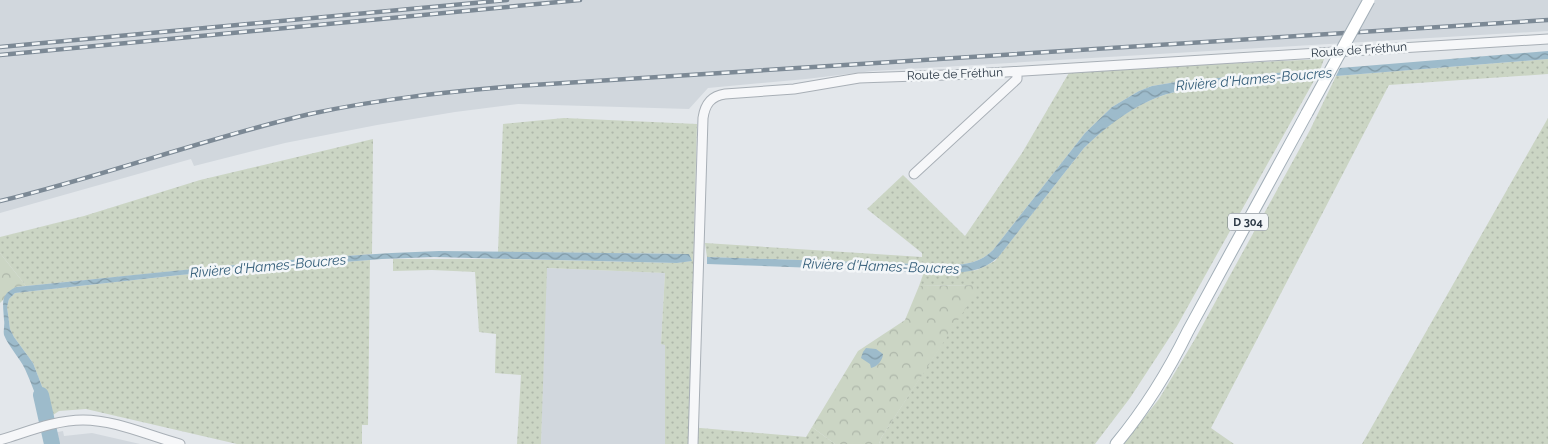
<svg xmlns="http://www.w3.org/2000/svg" width="1548" height="444" viewBox="0 0 1548 444" font-family="Raleway,sans-serif">
  <style>
    .built { fill: #d1d7dd }
    .grass { fill: url(#grass-dots) }
    .forest { fill: url(#forest-crowns) }
    .water { fill: url(#water-waves) }
    .lines { fill: none; stroke-linecap: round; stroke-linejoin: round }
    .river { stroke: #9dbbcb; stroke-width: 16 }
    .minor-casing { stroke: #a8afb6; stroke-width: 11 }
    .major-casing { stroke: #a2aeb7; stroke-width: 13 }
    .minor { stroke: #f6f7f9; stroke-width: 9 }
    .major { stroke: #fff; stroke-width: 11 }
    .rail-casing { stroke: #7c8995; stroke-width: 4.5 }
    .rail { stroke: #f3f6f8; stroke-width: 2.5; stroke-dasharray: 8; stroke-linecap: butt }
    .major-bridge-casing { stroke: #a2aeb7; stroke-width: 13; stroke-linecap: butt }
    .major-bridge { stroke: #fff; stroke-width: 11 }
    .labels { text-anchor: middle; dominant-baseline: central; stroke-width: 5; stroke-linejoin: round; paint-order: stroke }
    .shield { fill: #f3f6f8; stroke: #66707a; stroke-width: 1 }
    .shield-label { font-size: 11px; font-weight: bold; fill: #2a3744 }
    .street-label { font-size: 12px; fill: #2a3744; stroke: #f3f6f8 }
    .water-label { font-size: 14px; font-style: italic; fill: #335d79; stroke: #f3f6f8 }
  </style>
  <defs>
    <pattern id="grass-dots" width="8" height="8" patternUnits="userSpaceOnUse" patternTransform="scale(1.25)"><rect width="8" height="8" fill="#cbd5c4"/><path d="M2 2h.1M6 6h.1" fill="none" stroke="#aeb7aa" stroke-width="1.8" stroke-linecap="round"/></pattern>
    <pattern id="forest-crowns" width="20" height="18" patternUnits="userSpaceOnUse" patternTransform="scale(1.25)"><rect width="20" height="18" fill="#cbd5c4"/><path d="M2 6a3 3 0 1 1 6 0M12 15a3 3 0 1 1 6 0" fill="none" stroke="#aeb7aa"/></pattern>
    <pattern id="water-waves" width="16" height="10" patternUnits="userSpaceOnUse" patternTransform="scale(1.25)"><rect width="16" height="10" fill="#9dbbcb"/><path d="M0 5q4-4 8 0t8 0" fill="none" stroke="#8099a6"/></pattern>
  </defs>
  <rect width="100%" height="100%" fill="#e3e7eb"/>
  <path class="built" d="M0 0H1548V31L873 71 806 79 708 88 689 109 518 104 455 112 377 125 285 143 194 166 191 159 0 213Z
    M546 268 665 273 661 344H665V444H541Z
    M63 431 64 436 92 433 140 444H54L53 433Z"/>
  <path class="grass" d="M1324 59 1320 70 1182 81 1152 86 1139 91 1112 107 1085 133 993 250C979 264 963 265 945 265L707 257 705 243 922 257V253L867 209 903 175 965 236 1022 153 1070 71Z
    M1548 59V74L1389 85 1211 428 1234 444H1123L1159 399 1195 339 1310 130 1336 76Z
    M1316 77 1177 326 1130 398 1095 444H879L881 438 976 291V285L919 286 924 272 970 271 977 270 995 261 1084 148C1108 124 1135 104 1167 94 1188 88 1211 87 1232 85 1260 82 1288 80 1316 77Z
    M1548 117V444H1362L1548 118Z
    M564 118 697 124 689 427 806 437 812 427 835 444H665V345L661 344 665 273 547 268 541 444H517L521 375 495 373 496 334 479 332 475 272 432 270 393 271V259H505L677 263 691 261 689 254 498 252 503 124Z
    M373 139 372 254 267 262 26 286 0 253V237L84 216 200 180Z
    M370 260 368 425H362V444H237L86 409 59 411 53 415 33 363 14 337 10 329 7 307 9 299 15 293 180 275Z"/>
  <path class="forest" d="M0 253 26 286 16 287 0 303Z
    M976 285 977 291 881 438 879 444H835L812 427 858 351 905 320 919 286Z"/>
  <path class="water" d="M1548 51V59L1336 76 1340 68Z
    M1324 69 1320 77C1292 79 1264 82 1236 85 1213 87 1189 88 1167 94 1135 104 1108 125 1084 148L1000 255C980 277 951 272 924 272L707 264V257L945 265C963 265 979 264 993 250L1085 133 1112 107 1139 91 1152 86 1182 81Z
    M439 251 689 254 692 261 677 263 434 257 382 259 180 275 15 293 9 299 7 307 10 329 14 337 33 363 53 415 44 416C37 400 32 384 25 369 19 357 9 347 4 335 3 330 5 325 4 320 3 301 0 295 16 287 157 273 298 256 439 251Z
    M866 348 876 349 883 354C883 360 877 367 871 368L870 364 861 358 863 352Z"/>
  <g class="lines">
    <path class="river" d="M41 395 52 444"/>
    <defs>
      <path id="minor" d="M914 174 1017 79V72
        M0 440C27 432 55 420 83 420 116 420 149 436 180 444
        M693 444 703 118C705 104 711 96 725 94L794 89 859 78 974 74 1548 39"/>
      <path id="major" d="M1116 444C1145 409 1168 372 1188 331L1307 113"/>
    </defs>
    <use href="#minor" class="minor-casing"/>
    <use href="#major" class="major-casing"/>
    <use href="#minor" class="minor"/>
    <use href="#major" class="major"/>
    <defs>
      <path id="rail" d="M0 47 507 0
        M0 55 580 0
        M0 201C104 176 206 138 310 114 379 99 447 92 517 86L1548 20"/>
    </defs>
    <use href="#rail" class="rail-casing"/>
    <use href="#rail" class="rail"/>
    <defs>
      <path id="major-bridge" d="M1307 113 1369 0"/>
    </defs>
    <use href="#major-bridge" class="major-bridge-casing"/>
    <use href="#major-bridge" class="major-bridge"/>
  </g>
  <g class="labels">
    <rect class="shield" x="1228" y="213.5" width="40" height="17" rx="4"/>
    <g class="shield-label">
      <text x="1248" y="222">D 304</text>
    </g>
    <g class="street-label">
      <text transform="translate(1359 50) rotate(-4)">Route de Fréthun</text>
      <text transform="translate(955 74) rotate(-2)">Route de Fréthun</text>
    </g>
    <g class="water-label">
      <text transform="translate(1254 79) rotate(-5)">Rivière d'Hames-Boucres</text>
      <text transform="translate(268 266) rotate(-5)">Rivière d'Hames-Boucres</text>
      <text transform="translate(881 266) rotate(2)">Rivière d'Hames-Boucres</text>
    </g>
  </g>
</svg>
